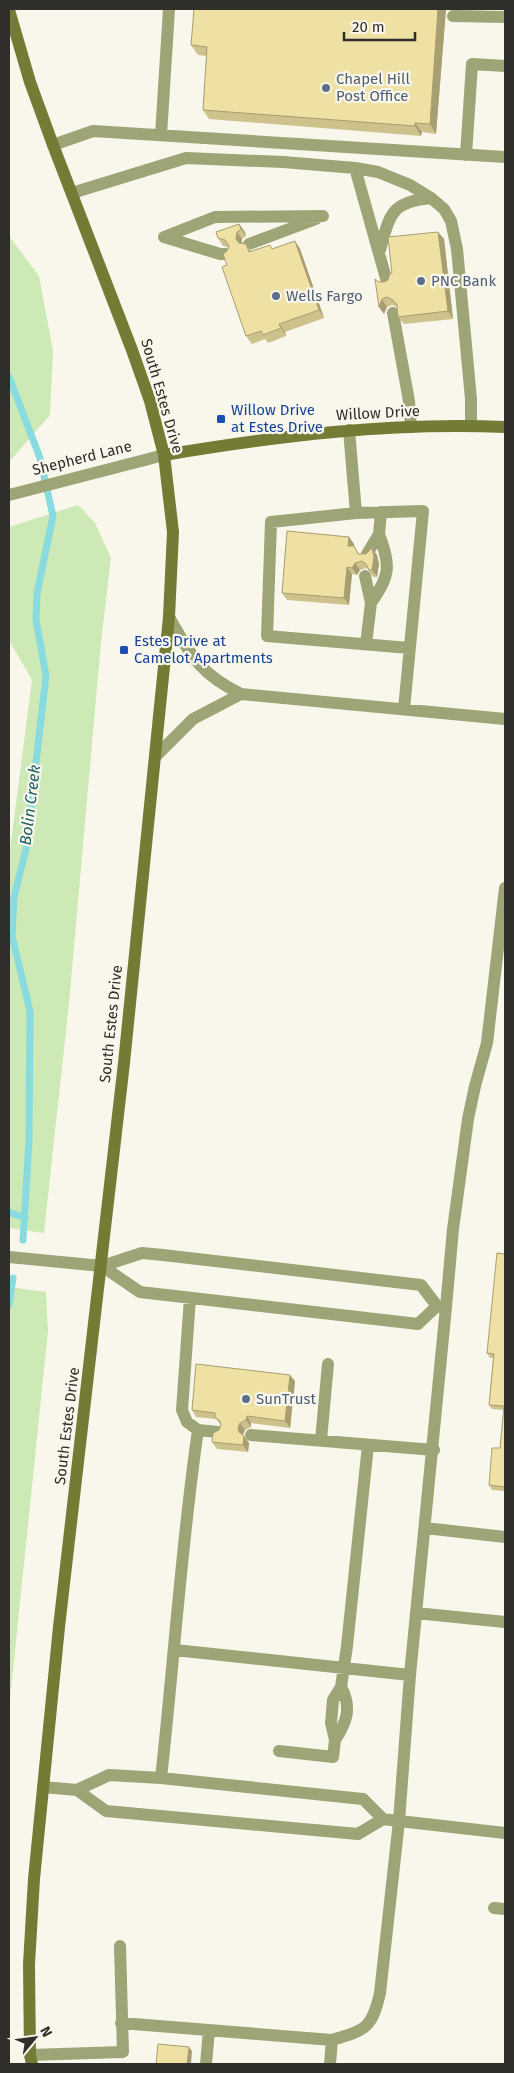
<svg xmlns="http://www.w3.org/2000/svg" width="514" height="2073" viewBox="0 0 514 2073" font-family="'Fira Sans',sans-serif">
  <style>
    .green { fill: #cde9b5 }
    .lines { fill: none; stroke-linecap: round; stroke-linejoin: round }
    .stream { stroke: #88dbdf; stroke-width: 7 }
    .lane { stroke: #9da476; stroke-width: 12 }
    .street { stroke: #9da476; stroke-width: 12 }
    .secondary { stroke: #737b34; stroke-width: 12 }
    .wall { fill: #cdc28c }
    .shaded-wall { fill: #a79e72 }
    .building { fill: #eee1a3; stroke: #a79e72 }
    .service-dot { fill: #5c6f8a; stroke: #f9f7ec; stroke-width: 2 }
    .transit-dot { fill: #1a4fb4; stroke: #f9f7ec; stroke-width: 2 }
    .labels { text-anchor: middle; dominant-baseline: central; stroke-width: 4.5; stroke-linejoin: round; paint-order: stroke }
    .service-label { font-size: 15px; fill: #4e5e75; stroke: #f9f7ec; text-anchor: start }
    .street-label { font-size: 15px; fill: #2f2e2a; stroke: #f9f7ec }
    .transit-label { font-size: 15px; fill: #164399; stroke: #f9f7ec; text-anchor: start }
    .water-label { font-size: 16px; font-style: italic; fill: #1b6064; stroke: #f9f7ec }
  </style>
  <rect width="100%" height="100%" fill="#f9f7ec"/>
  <path class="green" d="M9 236 39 276 53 351 50 415 9 462Z
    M78 505 95 523 111 558 101 642 69 1003 44 1233 9 1228V857L32 680 9 640V527Z
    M9 1287 46 1292 48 1331 9 1709Z"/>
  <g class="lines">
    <path class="stream" d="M9 377 40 458 53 516 37 593 36 619 46 676 26 849 14 897 12 936 30 1011 29 1140 23 1240
      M9 1212 25 1218
      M9 1305 13 1278"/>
    <path class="lane" d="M453 16 505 17
      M161 135 169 9
      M53 145 93 131 505 157
      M466 155 472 64 505 66
      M355 168 387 282
      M72 193 186 158 283 162 355 168 378 172 410 185 431 198 444 209 451 221 457 249 471 399V426
      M164 237 215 217 323 216
      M164 237 220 254H226
      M249 244 316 219
      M380 250C390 215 390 202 431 198
      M393 313 409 401 411 427
      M349 430 356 513
      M367 554 379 534 381 512
      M365 576 371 603 366 644
      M371 603C390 575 391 567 379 534
      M169 617C192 657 199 673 241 694L505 719
      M404 709 423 511 356 513 271 522 267 636 409 648
      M155 757 193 719 241 694
      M9 1257 102 1266 142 1253 163 1255 421 1285 437 1306
      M102 1266 140 1292 418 1324 437 1306 446 1307 453 1229 468 1119 475 1086 487 1043 505 888
      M446 1307 410 1675 399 1821 505 1833
      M198 1430 218 1432
      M251 1435 434 1450
      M321 1440 328 1364
      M425 1528 505 1537
      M416 1613 505 1622
      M175 1650 410 1675
      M335 1740C347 1722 352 1707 341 1687
      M279 1751 333 1757 335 1740 331 1723 333 1700 341 1687 347 1646 368 1445
      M161 1778C174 1662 181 1546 198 1430L187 1422 182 1410 190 1298
      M43 1787 77 1790 106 1811 358 1834 383 1819
      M77 1790 109 1775 161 1778 363 1799 383 1819 399 1821 380 1993C372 2028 366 2030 332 2040L121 2023
      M494 1908 505 1909
      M30 2055 123 2052 120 1946
      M206 2064 209 2030
      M330 2064 332 2040"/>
    <path class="street" d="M9 495 164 455"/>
    <path class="secondary" d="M9 10 30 82 53 145 132 350 150 401 164 455 173 532 169 617 124 1063 59 1627 34 1879 29 1964 30 2055 32 2064
      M164 455C277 436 390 422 505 427"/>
  </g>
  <path class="wall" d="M446 9 436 134 422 132 421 136 209 119 203 110 207 56 198 55 191 45Z
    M239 224 245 232 246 236 242 239V243L246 244 251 251 273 249 295 241 300 249 324 318 285 332 286 336 268 343 265 339 252 344 246 336 227 265V251L228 247 223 246 218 238Z
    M438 232 444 239 453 319 404 324 398 317 397 307 392 305 387 307 384 314 379 307V282H384L388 280 392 273Z
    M349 537 354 544V546L359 554 377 555 379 564 377 577H373L367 568 360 570 357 575 352 574 349 605 287 600 282 593Z
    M505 1254V1491L492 1490 489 1485 500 1448 504 1410 492 1409 489 1405 493 1358H490L487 1353Z
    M295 1381 290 1428 251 1423V1427L245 1430 243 1434 249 1443 248 1452 217 1449 212 1442 219 1430 221 1425 216 1419 196 1417 192 1410Z"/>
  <path class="shaded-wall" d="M438 9H446L436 134 430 124Z
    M415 123 422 132 421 136 415 126Z
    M239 224 245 232 246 236 241 229Z
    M237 232 242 239 241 246 236 239Z
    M438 232 444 239 453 319 448 311Z
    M295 241 300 249 324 318 319 310Z
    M382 299 387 307 384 314 379 307Z
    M279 324 285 332 286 336 281 328Z
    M349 537 354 544 353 553 348 546Z
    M372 548 377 555 379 564 377 577 372 570Z
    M355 563 360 570 357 575 352 568Z
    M347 567 352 574 349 605 344 598Z
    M290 1375 295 1381 290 1428 285 1421Z
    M247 1416 251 1423V1427L246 1420Z
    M240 1423 245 1430 243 1434 244 1439 239 1432 238 1427Z
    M244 1436 249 1443 248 1452 243 1445Z
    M189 2047 192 2051 191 2064H187Z"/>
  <path class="building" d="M194 9H438L430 124 415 123V126L203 110 207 47 191 45Z
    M239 224 241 229 237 232 236 239 239 243 246 244 249 252 270 245 272 249 295 241 319 310 279 324 281 328 263 335 261 331 246 336 222 267 227 265 223 254 227 251 229 246 225 240 218 238 216 232Z
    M438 232 448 311 398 317 397 305 393 300 387 297 382 299 379 307 375 279 379 282H384L388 280 390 273H392L388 237Z
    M287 531 349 537 348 546H354L358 554H366L372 548 374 557 372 570H369L366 564 362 561 355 563 352 568 347 567 344 598 282 593Z
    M497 1253 505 1254V1487L489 1485 492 1448H500L504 1406 489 1405 494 1354 487 1353Z
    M196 1364 290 1375 285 1421 247 1416 246 1420 240 1423 238 1427 239 1432 244 1436 243 1445 212 1442 213 1433 219 1430 221 1425 220 1421 215 1417V1413L192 1410Z
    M158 2044 189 2047 187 2064H156Z"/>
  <g class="service-dot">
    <circle cx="326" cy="88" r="5"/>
    <circle cx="421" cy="281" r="5"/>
    <circle cx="276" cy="296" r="5"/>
    <circle cx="246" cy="1399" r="5"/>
  </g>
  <g class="transit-dot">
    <rect x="216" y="414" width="10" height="10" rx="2.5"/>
    <rect x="119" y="645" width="10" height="10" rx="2.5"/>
  </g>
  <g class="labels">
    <g class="service-label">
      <text x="336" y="79">Chapel Hill<tspan x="336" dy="17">Post Office</tspan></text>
      <text x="431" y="281">PNC Bank</text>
      <text x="286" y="296">Wells Fargo</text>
      <text x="256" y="1399">SunTrust</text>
    </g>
    <g class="street-label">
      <text transform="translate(162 396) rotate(74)">South Estes Drive</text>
      <text transform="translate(378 413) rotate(-3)">Willow Drive</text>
      <text transform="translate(82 458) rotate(-14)">Shepherd Lane</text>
      <text transform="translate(111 1024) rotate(-84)">South Estes Drive</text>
      <text transform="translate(67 1426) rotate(-83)">South Estes Drive</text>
    </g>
    <g class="transit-label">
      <text x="231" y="410">Willow Drive<tspan x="231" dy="17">at Estes Drive</tspan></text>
      <text x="134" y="641">Estes Drive at<tspan x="134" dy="17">Camelot Apartments</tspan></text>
    </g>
    <g class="water-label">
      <text transform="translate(30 805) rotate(-83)">Bolin Creek</text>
    </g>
  </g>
  <rect width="514" height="2073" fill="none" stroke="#2f2e2a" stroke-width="20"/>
  <g transform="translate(35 2038) rotate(61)" stroke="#f9f7ec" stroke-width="4" paint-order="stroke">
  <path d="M0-4L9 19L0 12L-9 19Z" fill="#2f2e2a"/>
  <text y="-8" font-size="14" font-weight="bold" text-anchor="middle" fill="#2f2e2a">N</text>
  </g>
  <path d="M344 32v8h71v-8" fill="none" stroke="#2f2e2a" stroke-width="2.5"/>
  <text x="352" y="32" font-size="15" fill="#2f2e2a" stroke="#f9f7ec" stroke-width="4" paint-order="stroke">20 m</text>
</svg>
